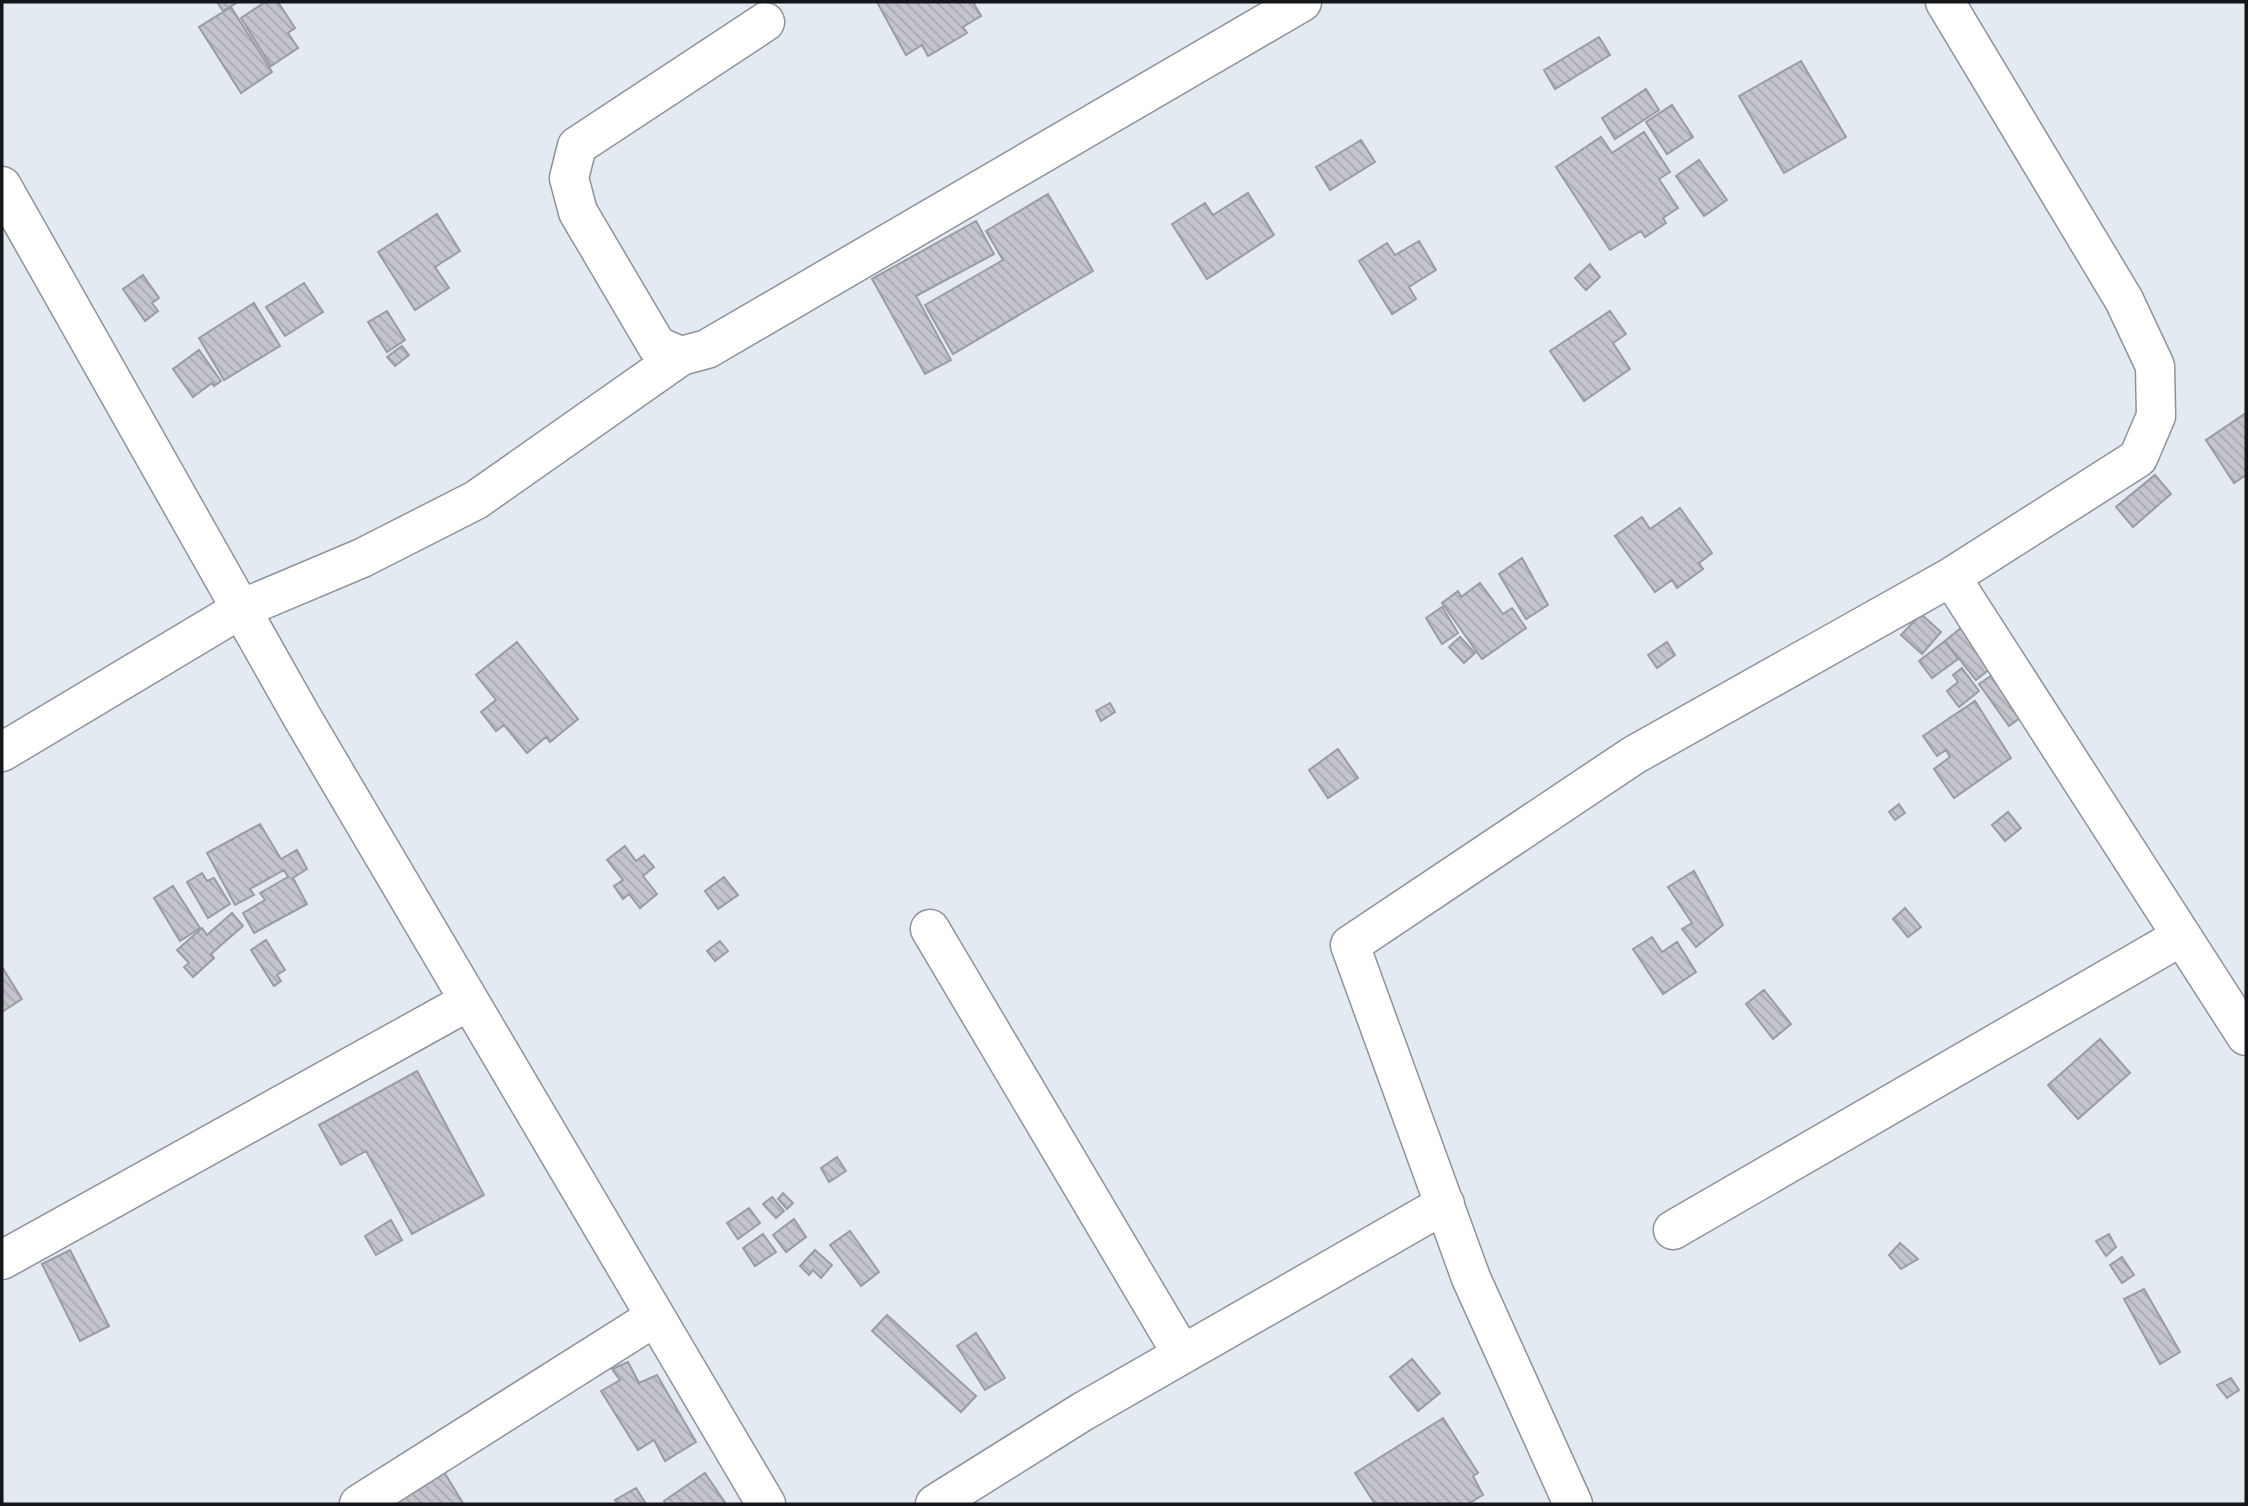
<svg xmlns="http://www.w3.org/2000/svg" width="2248" height="1506" viewBox="0 0 2248 1506" font-family="'PT Sans',sans-serif">
  <style>
    .building { fill: url(#building-back-hatch); stroke: #9b9ba4; stroke-width: 2 }
    .lines { fill: none; stroke-linecap: round; stroke-linejoin: round }
    .minor-casing { stroke: #8e939a; stroke-width: 41 }
    .minor { stroke: #fff; stroke-width: 38 }
  </style>
  <defs>
    <pattern id="building-back-hatch" width="6" height="6" patternUnits="userSpaceOnUse" patternTransform="scale(1.75)"><rect width="6" height="6" fill="#c4c4cd"/><path d="M-1 5l2 2M0 0l6 6M5-1l2 2" fill="none" stroke="#a8a8af"/></pattern>
  </defs>
  <rect width="100%" height="100%" fill="#e4eaf2"/>
  <path class="building" d="M217 2H238L223 11Z
    M265 2H278L295 28 288 33 298 48 271 66 241 18Z
    M877 2H973L981 16 963 27 967 33 928 56 922 45 906 55Z
    M231 7 272 72 241 93 199 27Z
    M1599 37 1610 55 1555 89 1544 70Z
    M1801 61 1846 137 1784 173 1739 96Z
    M1646 89 1659 110 1615 139 1602 118Z
    M1672 105 1693 137 1667 154 1646 122Z
    M1644 132 1670 172 1659 179 1678 208 1663 218 1666 223 1645 237 1641 231 1610 250 1556 167 1601 137 1612 153Z
    M1361 140 1375 162 1330 190 1316 167Z
    M1699 160 1727 200 1704 216 1676 176Z
    M1248 193 1274 235 1207 279 1172 224 1205 203 1213 215Z
    M1048 194 1093 271 953 354 925 305 1003 260 986 231Z
    M437 214 460 251 435 267 449 288 415 310 378 252Z
    M976 221 994 254 916 296 951 360 925 374 872 279Z
    M1419 241 1436 270 1409 287 1416 299 1392 314 1359 261 1387 243 1395 255Z
    M1590 264 1600 277 1586 290 1575 278Z
    M143 275 159 298 152 303 158 311 145 321 123 289Z
    M304 283 323 312 285 336 266 307Z
    M254 303 280 346 224 380 199 338Z
    M387 311 405 340 387 352 368 322Z
    M1610 311 1626 334 1613 343 1630 369 1584 401 1550 351Z
    M402 346 409 355 395 366 387 357Z
    M199 350 221 381 214 386 212 383 193 397 173 369Z
    M2246 413V475L2234 483 2206 440Z
    M2155 475 2171 494 2133 527 2116 507Z
    M1680 508 1712 553 1699 563 1703 569 1677 588 1672 580 1655 592 1615 536 1642 517 1650 529Z
    M1522 558 1548 605 1526 619 1499 574Z
    M1480 583 1503 614 1512 608 1526 628 1482 659 1442 603 1458 591 1461 597Z
    M1442 607 1458 633 1442 644 1426 618Z
    M1921 614 1941 632 1922 654 1901 635Z
    M1961 628 1992 667 1976 680 1945 641Z
    M1460 637 1475 653 1464 663 1449 647Z
    M1945 641 1958 659 1932 678 1919 661Z
    M517 642 578 719 550 742 546 737 527 753 504 725 496 731 481 712 496 700 476 675Z
    M1667 642 1675 655 1657 668 1648 655Z
    M1962 668 1979 691 1959 707 1947 691 1958 682 1953 675Z
    M1998 671 2028 712 2009 726 1979 684Z
    M1975 701 2011 758 1954 798 1934 769 1950 757 1946 750 1937 756 1923 736Z
    M1110 703 1115 712 1101 721 1096 711Z
    M1338 749 1358 778 1328 798 1309 770Z
    M1899 804 1905 813 1895 820 1889 812Z
    M2008 812 2021 828 2005 841 1992 825Z
    M260 824 281 859 297 850 307 869 293 878 307 904 254 933 243 913 265 900 260 893 288 877 284 870 250 889 254 895 235 905 207 853Z
    M625 846 636 861 644 855 654 867 643 876 657 894 640 908 629 894 623 899 614 886 623 880 607 860Z
    M1694 871 1723 925 1696 947 1682 929 1692 923 1668 887Z
    M202 873 207 881 214 878 230 904 208 918 187 882Z
    M724 877 738 895 718 909 705 891Z
    M173 886 200 928 180 941 154 898Z
    M1905 908 1921 927 1908 937 1893 919Z
    M232 913 243 926 211 954 214 958 193 977 184 967 189 963 177 950 202 928 207 935Z
    M1652 937 1662 952 1677 942 1696 972 1663 994 1633 949Z
    M266 940 285 970 277 975 281 981 274 986 251 950Z
    M720 941 728 951 715 961 707 951Z
    M2 967 22 999 2 1012Z
    M1764 990 1791 1024 1773 1039 1746 1004Z
    M2100 1039 2130 1073 2078 1119 2048 1085Z
    M417 1071 484 1195 412 1234 366 1151 341 1165 319 1125Z
    M837 1157 846 1171 829 1182 821 1168Z
    M783 1193 793 1203 787 1209 778 1199Z
    M772 1197 784 1211 776 1218 763 1204Z
    M749 1208 760 1223 738 1239 727 1223Z
    M794 1219 806 1237 786 1252 773 1235Z
    M391 1220 402 1240 376 1255 365 1236Z
    M850 1231 879 1272 861 1286 830 1245Z
    M763 1234 776 1252 755 1266 743 1248Z
    M2109 1234 2116 1247 2106 1256 2096 1241Z
    M1900 1243 1918 1259 1901 1269 1889 1255Z
    M70 1250 109 1326 80 1341 42 1264Z
    M815 1250 832 1265 821 1278 813 1270 809 1275 800 1266Z
    M2122 1257 2134 1275 2122 1283 2110 1265Z
    M2144 1289 2180 1352 2160 1364 2124 1299Z
    M887 1315 976 1396 961 1412 872 1331Z
    M976 1333 1005 1378 985 1390 957 1346Z
    M1412 1359 1440 1393 1418 1411 1390 1377Z
    M628 1362 639 1383 657 1375 696 1442 665 1461 654 1440 638 1450 601 1391 620 1380 612 1369Z
    M2231 1378 2239 1390 2227 1398 2217 1385Z
    M1443 1418 1478 1473 1473 1476 1483 1495 1468 1504H1375L1355 1473Z
    M444 1472 463 1503 461 1504H384Z
    M705 1473 726 1504H666L664 1501Z
    M636 1488 646 1504H618L615 1500Z"/>
  <g class="lines">
    <defs>
      <path id="minor" d="M765 22 577 146 569 178 578 212 657 346 681 356 707 349 1302 2
        M2 186 302 717 766 1504
        M1951 577 2246 1036
        M2 752 241 609 362 558 476 500 681 356
        M930 929 1182 1354
        M1673 1230 2182 936
        M2 1260 469 1001
        M359 1504 655 1317
        M935 1504 1082 1412 1445 1204
        M1573 1504 1471 1278 1350 945 1634 755 1951 577 2138 458 2156 416 2155 366 2124 300 1945 2"/>
    </defs>
    <use href="#minor" class="minor-casing"/>
    <use href="#minor" class="minor"/>
  </g>
  <rect width="2248" height="1506" fill="none" stroke="#141619" stroke-width="7"/>
</svg>
